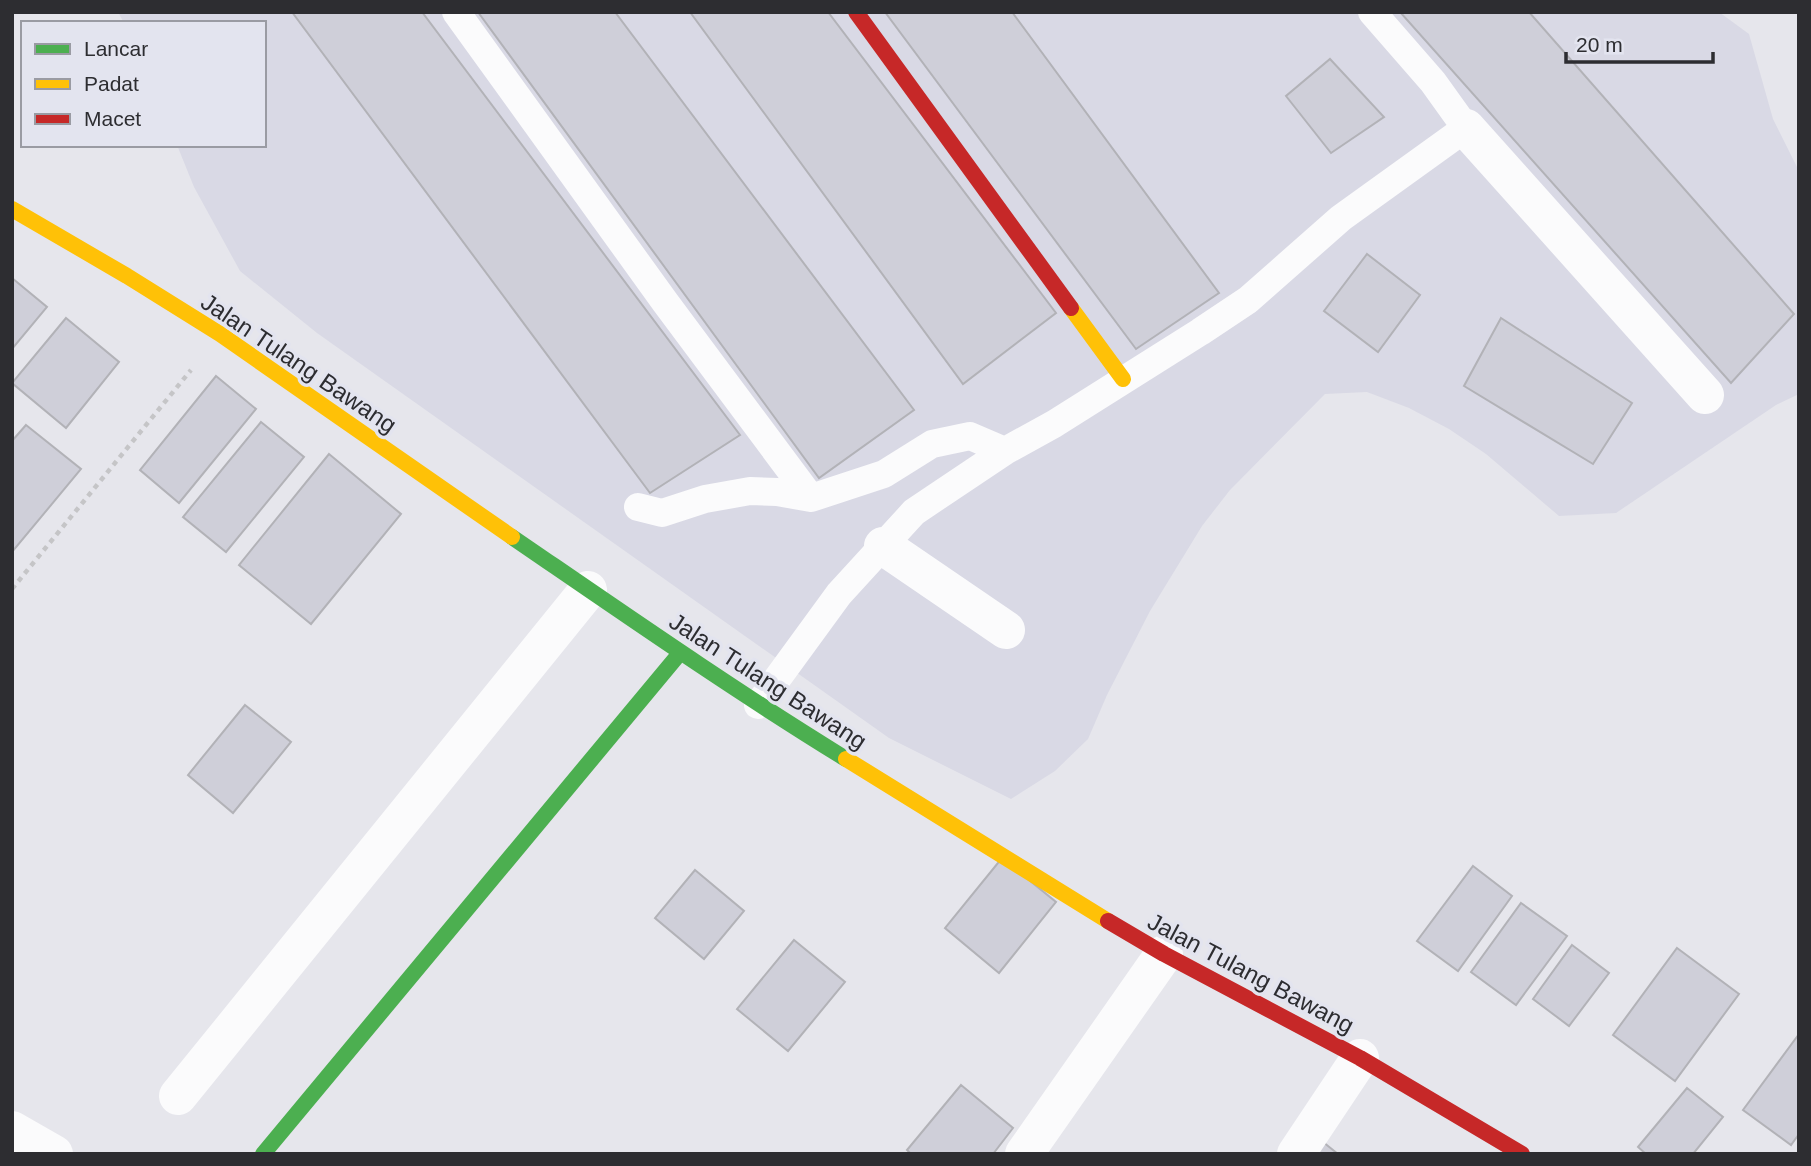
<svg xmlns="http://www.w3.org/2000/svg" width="1811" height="1166" viewBox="0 0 1811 1166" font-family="Helvetica,sans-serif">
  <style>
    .built { fill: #d9d9e5 }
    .building { fill: #cfcfd9; stroke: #b2b2b7; stroke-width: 2 }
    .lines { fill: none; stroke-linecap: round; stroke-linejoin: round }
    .path { stroke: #c5c5c7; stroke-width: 4.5; stroke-dasharray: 5 5; stroke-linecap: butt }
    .lane { stroke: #fbfbfc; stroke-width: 28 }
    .street { stroke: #fbfbfc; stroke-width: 38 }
    .fast { stroke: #4caf50; stroke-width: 16 }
    .slow { stroke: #ffc107; stroke-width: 16 }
    .jam { stroke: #c62828; stroke-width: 16 }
    .labels { text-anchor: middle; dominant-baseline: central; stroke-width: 7; stroke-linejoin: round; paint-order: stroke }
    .street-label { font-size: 24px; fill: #2d2d31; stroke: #e3e4ef }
  </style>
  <rect width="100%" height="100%" fill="#e6e6ec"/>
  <path class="built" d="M118 12H1719L1749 34 1773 119 1799 171V394L1776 405 1616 513 1559 516 1486 454 1449 429 1409 408 1367 392 1325 394 1230 490 1202 526 1150 611 1107 695 1088 739 1055 771 1011 799 889 738 317 333 240 271 194 187 177 145H264V23H124Z"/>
  <path class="building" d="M292 12H422L740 435 650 493Z
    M478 12H615L914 410 819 478Z
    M690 12H828L1056 313 963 384Z
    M885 12H1012L1219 293 1136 349Z
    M1400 12H1529L1794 314 1731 383Z
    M1330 59 1384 117 1331 153 1286 96Z
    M1367 254 1420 295 1378 352 1324 311Z
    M12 278 47 307 12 349Z
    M66 318 119 362 66 428 12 383Z
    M1501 318 1632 403 1593 464 1464 386Z
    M216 376 256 409 179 503 140 470Z
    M261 422 304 457 226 552 183 517Z
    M26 425 81 469 12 552V441Z
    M329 454 401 514 311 624 239 565Z
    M245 705 291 742 233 813 188 775Z
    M1002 858 1056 902 999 973 945 928Z
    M1473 866 1512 896 1458 971 1417 941Z
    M695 870 744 911 704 959 655 918Z
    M1521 903 1567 936 1516 1005 1471 972Z
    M794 940 845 982 788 1051 737 1009Z
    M1572 945 1609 973 1569 1026 1533 999Z
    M1677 948 1739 994 1675 1081 1613 1035Z
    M1799 1034V1134L1791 1145 1743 1110Z
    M961 1085 1013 1128 993 1154H911L907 1150Z
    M1687 1088 1723 1117 1693 1154H1646L1638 1147Z
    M1318 1138 1338 1154H1305Z"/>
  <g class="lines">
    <path class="path" d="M12 589 191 370"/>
    <path class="lane" d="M456 12 665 302 811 498
      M638 507 662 513 705 499 750 491 777 492 811 498 884 474 932 444 970 436 1005 451
      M758 705 839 594 914 512 1005 451 1054 424 1200 332 1248 300 1341 218 1466 128 1433 82 1372 12"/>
    <path class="street" d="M1466 128 1705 395
      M883 546 1006 630
      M178 1096 588 590
      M12 1130 54 1154
      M1024 1154 1164 954
      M1296 1154 1360 1058"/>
    <path class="fast" d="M512 537C623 613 732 689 846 759
      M263 1154 680 653"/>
    <path class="slow" d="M12 209 127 276 220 334 512 537
      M1071 308 1123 379
      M846 759 1108 921"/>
    <path class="jam" d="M856 12 1071 308
      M1108 921 1164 954 1360 1058 1522 1154"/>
  </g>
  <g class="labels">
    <g class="street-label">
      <text transform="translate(299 363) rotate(34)">Jalan Tulang Bawang</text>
      <text transform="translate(768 681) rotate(33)">Jalan Tulang Bawang</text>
      <text transform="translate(1251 973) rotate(28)">Jalan Tulang Bawang</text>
    </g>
  </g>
  <rect width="1811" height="1166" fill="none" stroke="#2d2d31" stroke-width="28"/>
  <rect x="21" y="21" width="245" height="126" fill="#e3e4ef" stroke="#9a9ba3" stroke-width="2"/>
  <rect x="35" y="44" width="35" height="10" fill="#4caf50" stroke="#9a9ba3" stroke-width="2"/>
  <text x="84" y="56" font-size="21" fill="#2d2d31">Lancar</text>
  <rect x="35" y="79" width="35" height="10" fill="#ffc107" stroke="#9a9ba3" stroke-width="2"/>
  <text x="84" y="91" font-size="21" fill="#2d2d31">Padat</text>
  <rect x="35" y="114" width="35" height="10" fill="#c62828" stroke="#9a9ba3" stroke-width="2"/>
  <text x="84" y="126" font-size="21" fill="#2d2d31">Macet</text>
  <path d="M1566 52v10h147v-10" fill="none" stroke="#2d2d31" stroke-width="3.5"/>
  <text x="1576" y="52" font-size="21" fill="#2d2d31" stroke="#e3e4ef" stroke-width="5" paint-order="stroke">20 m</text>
</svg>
